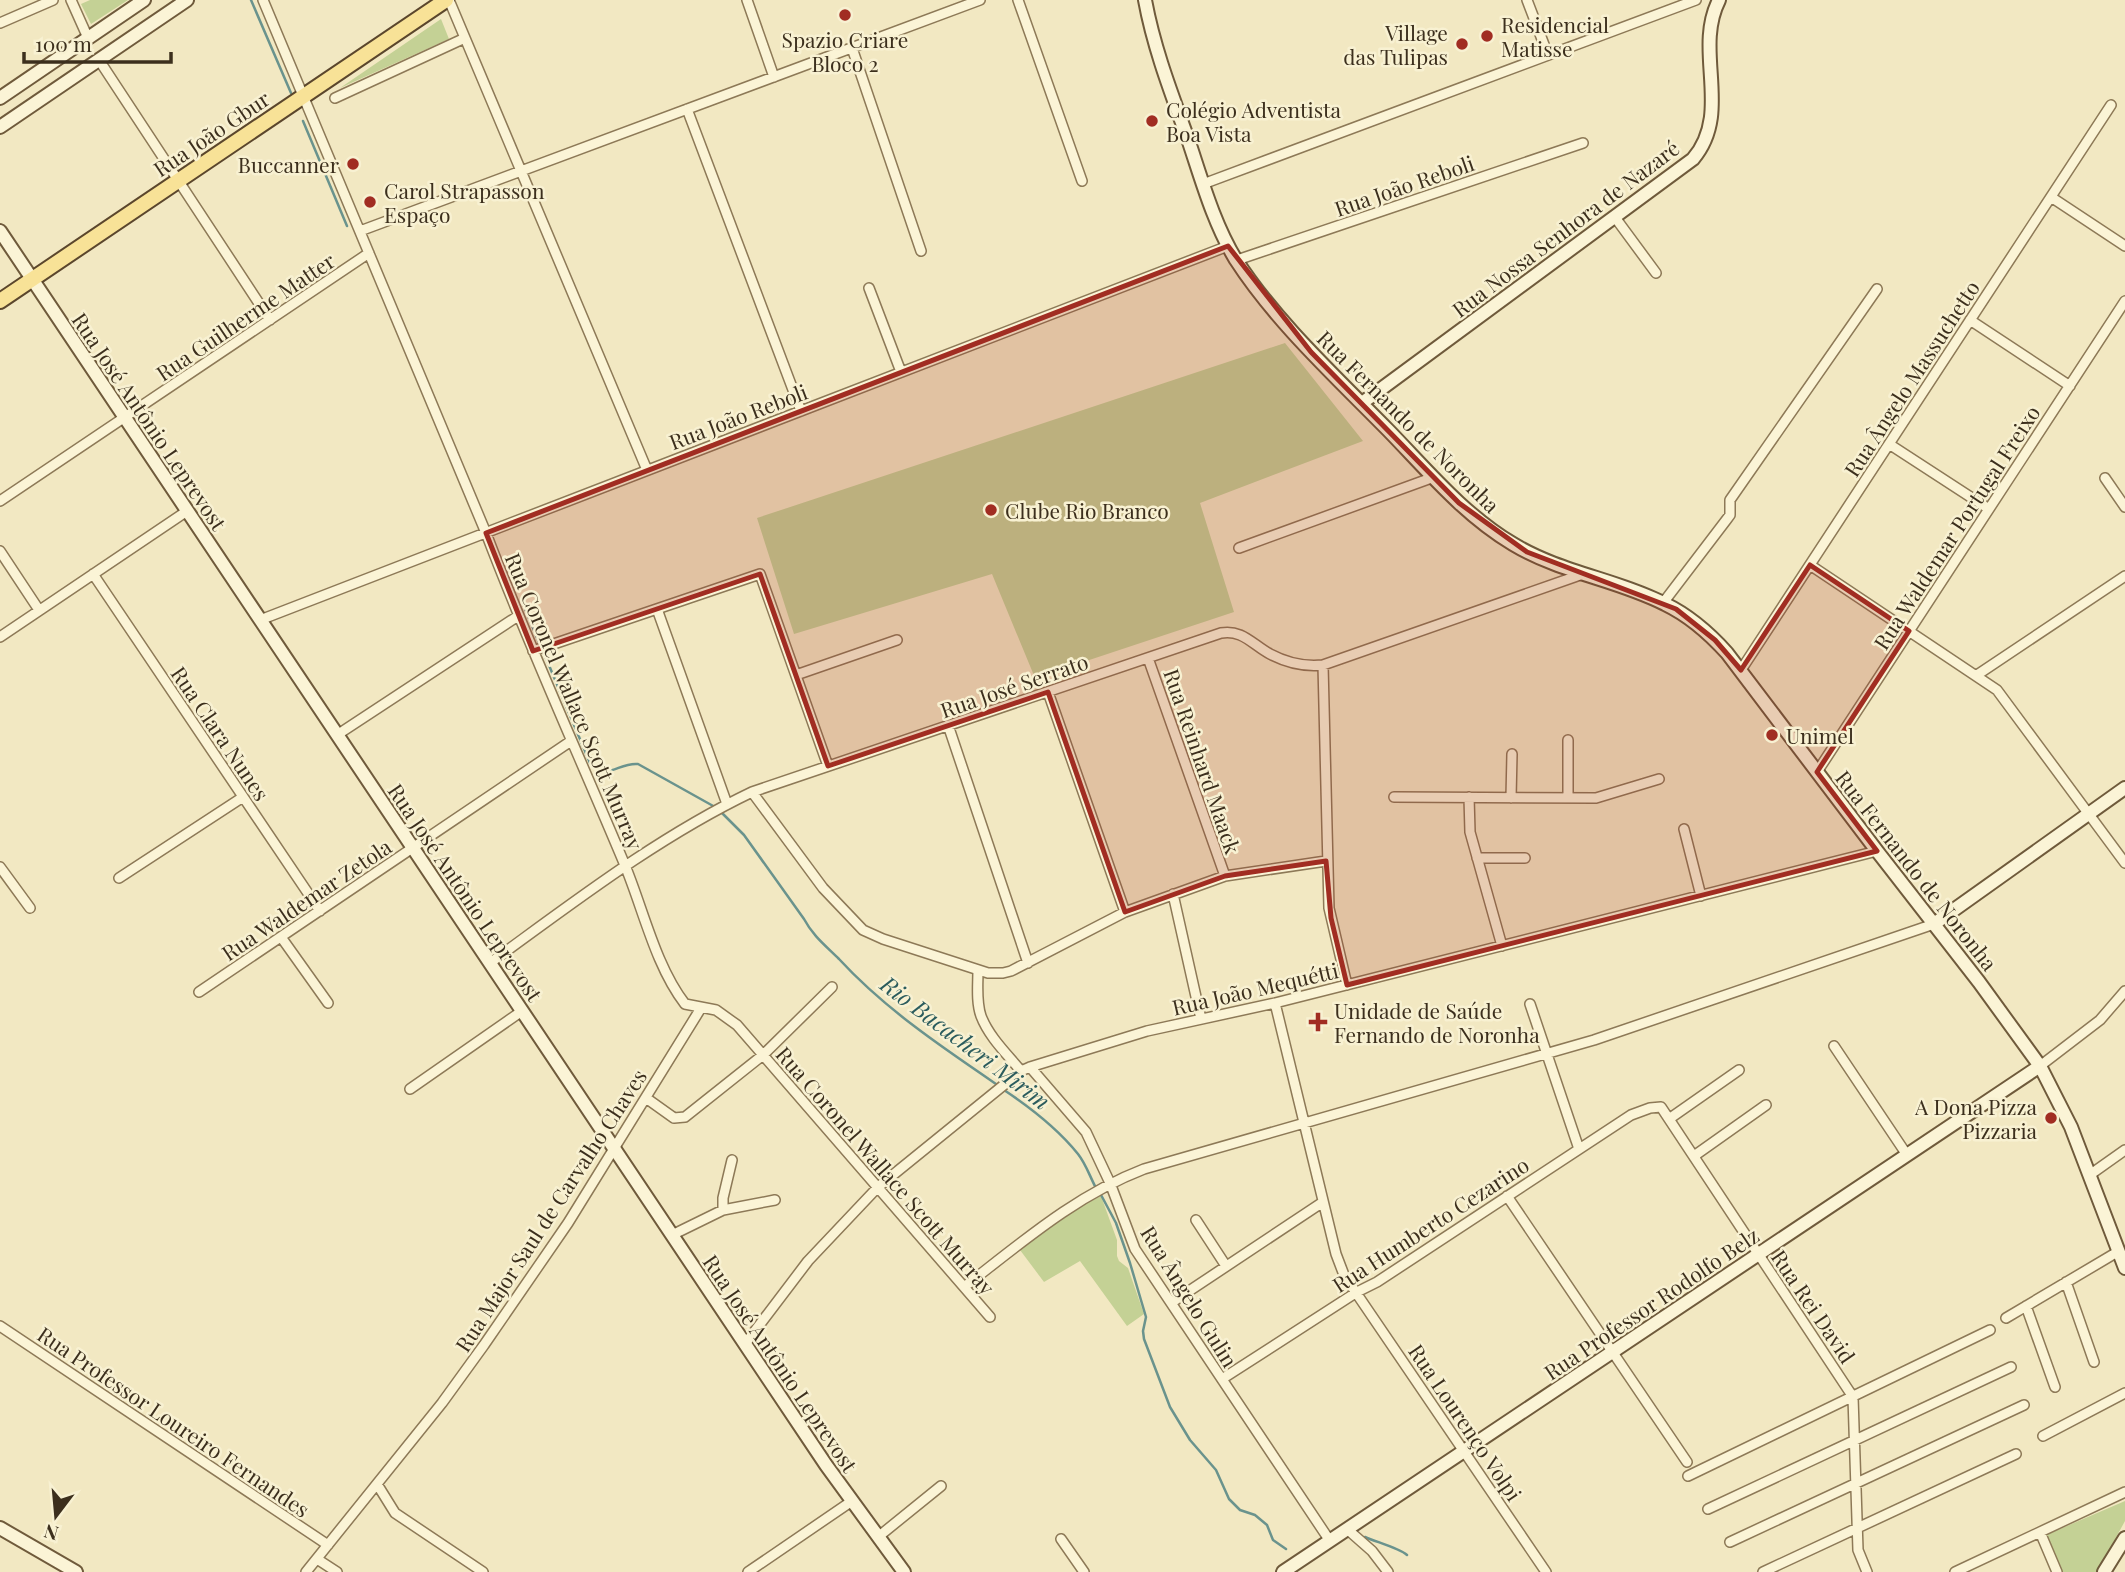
<svg xmlns="http://www.w3.org/2000/svg" width="2125" height="1572" viewBox="0 0 2125 1572" font-family="'Playfair Display',serif">
  <style>
    .green { fill: #c4d195 }
    .lines { fill: none; stroke-linecap: round; stroke-linejoin: round }
    .stream { stroke: #6a938d; stroke-width: 2.5 }
    .street-casing { stroke: #8d7957; stroke-width: 12 }
    .secondary-casing { stroke: #6f5a3b; stroke-width: 16 }
    .primary-casing { stroke: #5b462c; stroke-width: 18 }
    .street { stroke: #fbf4d6; stroke-width: 9 }
    .secondary { stroke: #fbf4d6; stroke-width: 12 }
    .primary { stroke: #f8e297; stroke-width: 14 }
    .marked { fill: #a12d22; fill-opacity: 0.2; stroke: #a12d22; stroke-width: 5; stroke-linejoin: round }
    .poi-dot { fill: #a12d22; stroke: #f8f1d2; stroke-width: 2.5 }
    .labels { text-anchor: middle; dominant-baseline: central; stroke-width: 5; stroke-linejoin: round; paint-order: stroke }
    .poi-label { font-size: 21px; fill: #3c2f1d; stroke: #f8f1d2; text-anchor: start }
    .street-label { font-size: 21px; fill: #3c2f1d; stroke: #f8f1d2 }
    .water-label { font-size: 23px; font-style: italic; fill: #2b5c5d; stroke: #f8f1d2 }
  </style>
  <rect width="100%" height="100%" fill="#f2e8c2"/>
  <path class="green" d="M90 0H128L91 24 81 4Z
    M441 19 449 39 340 88Z
    M1285 343 1363 441 1200 503 1234 612 1035 678 992 574 794 634 757 518Z
    M1101 1196 1117 1240V1256L1119 1261 1128 1268 1144 1314 1127 1326 1080 1261 1044 1282 1020 1250 1074 1210Z
    M2125 1501V1521L2097 1572H2062L2046 1535Z"/>
  <g class="lines">
    <path class="stream" d="M251 0 291 93
      M303 121 347 226
      M524 606 540 645
      M543 651 590 763C608 782 618 762 638 764L715 807
      M720 811 744 835 804 919C813 936 826 946 839 959 885 1009 943 1048 999 1086
      M1004 1090C1031 1108 1058 1129 1078 1154 1086 1164 1090 1177 1096 1188
      M1100 1193 1116 1223 1130 1263 1146 1317 1143 1331 1144 1339 1170 1407 1190 1440 1216 1470 1229 1499 1240 1510 1255 1515 1267 1525 1273 1540 1286 1549
      M1365 1537C1376 1542 1399 1548 1407 1555"/>
    <defs>
      <path id="street" d="M71 0 88 38
        M263 0 486 533C528 644 578 753 624 863 643 908 655 965 685 1004L716 1010 737 1025 990 1317
        M449 0 647 470
        M747 0 774 77
        M1018 0 1082 181
        M1527 0 1548 55
        M0 23 53 0
        M852 48 921 251
        M99 60 270 320
        M335 98 465 38
        M687 109 801 411
        M1203 184 1696 0
        M2051 197 2125 246
        M1614 216 1656 273
        M360 231 980 0
        M1237 260 1583 143
        M869 288 901 372
        M1970 320 2070 386
        M1889 444 1989 509
        M2105 478 2125 507
        M0 501 369 253
        M1239 548 1434 477
        M0 551 39 610
        M1810 565 1997 690 2125 863
        M93 574 320 911
        M1663 603 1727 519 1730 515V500L1877 289
        M657 609 727 804
        M260 620 1228 246
        M0 637 187 511
        M533 651 760 574 828 766
        M1148 658 1225 876
        M1323 665 1329 908 1347 985
        M1741 670 2111 105
        M796 675 897 640
        M1977 675 2125 576
        M1048 692 1125 912
        M948 725 1028 963
        M337 735 518 616
        M1817 772 2125 301
        M752 792 823 888 863 930 883 939 988 973H1003L1011 971 1125 912 1225 876 1326 861
        M1394 797 1596 798 1659 779
        M1469 797 1470 832 1502 946
        M1511 798 1512 754
        M1568 798V740
        M1684 829 1701 896
        M1477 858H1525
        M0 867 30 908
        M119 878 243 797
        M1173 894 1201 1019
        M281 937 328 1003
        M490 963C574 902 658 837 752 792L1221 633C1242 629 1253 645 1270 654 1287 663 1304 667 1323 665L1580 575
        M978 970C978 985 976 1002 981 1016 989 1037 1007 1054 1021 1071
        M199 992 571 741
        M1275 1003 1336 1254 1344 1275 1546 1572
        M1530 1004 1579 1149
        M1834 1046 1907 1155
        M2040 1066 2100 1020 2125 991
        M1030 1067 1086 1132 1110 1183 1135 1249 1330 1541
        M410 1089 522 1011
        M646 1098 674 1118 685 1117 763 1055 832 987
        M1669 1119 1739 1070
        M1694 1156 1766 1105
        M2091 1174 2125 1150
        M1507 1196 1687 1462
        M723 1210V1198L732 1160
        M1196 1220 1226 1266
        M672 1235 723 1210 775 1200
        M2066 1282 2094 1362
        M964 1287C1021 1243 1076 1195 1144 1169L1594 1040 1934 924
        M1171 1303 1323 1202
        M2026 1306 2055 1387
        M2006 1318 2119 1251
        M0 1326 328 1545
        M745 1344 808 1261 878 1187 1021 1071 1030 1067 1147 1031 1275 1003 1877 851
        M1222 1379 1357 1292 1377 1282 1631 1115 1650 1108 1661 1107 1853 1397 1858 1550 1867 1572
        M2043 1436 2125 1393
        M1688 1476 1990 1330
        M377 1484 395 1513 483 1572
        M1708 1509 2011 1367
        M1347 1529 1372 1551 1388 1572
        M2040 1532 2057 1572
        M878 1537 941 1486
        M1061 1539 1084 1572
        M1730 1542 2024 1405
        M317 1559 337 1572
        M306 1572 442 1403 484 1345 568 1223 701 1008
        M748 1572 852 1501
        M1763 1572 2016 1454
        M1955 1572 2125 1492"/>
      <path id="secondary" d="M1145 0C1154 49 1172 95 1189 142 1202 181 1214 224 1236 260 1276 322 1336 377 1388 430 1427 470 1464 515 1513 544 1561 573 1616 579 1665 604 1690 616 1709 633 1727 653L1877 851 1979 982 2040 1066 2071 1127 2125 1268
        M0 98 144 0
        M0 127 187 0
        M0 231 826 1465 904 1572
        M1362 403 1693 159C1733 112 1693 51 1719 0
        M1934 924 2125 788
        M0 1528 76 1572
        M1283 1572 2040 1066
        M2104 1572 2125 1538"/>
      <path id="primary" d="M0 301 446 0"/>
    </defs>
    <use href="#street" class="street-casing"/>
    <use href="#secondary" class="secondary-casing"/>
    <use href="#primary" class="primary-casing"/>
    <use href="#street" class="street"/>
    <use href="#secondary" class="secondary"/>
    <use href="#primary" class="primary"/>
  </g>
  <path class="marked" d="M1228 246 1311 352 1459 503 1527 552 1676 609 1715 640 1741 670 1810 565 1909 631 1817 772 1877 851 1347 985 1331 918 1326 861 1225 876 1125 912 1048 692 828 766 760 574 533 651 486 533Z"/>
  <g class="poi-dot">
    <circle cx="845" cy="15" r="7"/>
    <circle cx="1487" cy="36" r="7"/>
    <circle cx="1462" cy="44" r="7"/>
    <circle cx="1152" cy="121" r="7"/>
    <circle cx="353" cy="164" r="7"/>
    <circle cx="370" cy="202" r="7"/>
    <circle cx="991" cy="510" r="7"/>
    <circle cx="1772" cy="735" r="7"/>
    <path d="M1314.5 1011.5h7v7h7v7h-7v7h-7v-7h-7v-7h7z"/>
    <circle cx="2051" cy="1118" r="7"/>
  </g>
  <g class="labels">
    <g class="poi-label">
      <text x="1501" y="24">Residencial<tspan x="1501" dy="24">Matisse</tspan></text>
      <text x="1448" y="32" text-anchor="end">Village<tspan x="1448" dy="24">das Tulipas</tspan></text>
      <text x="845" y="39" text-anchor="middle">Spazio Criare<tspan x="845" dy="24">Bloco 2</tspan></text>
      <text x="1166" y="109">Colégio Adventista<tspan x="1166" dy="24">Boa Vista</tspan></text>
      <text x="339" y="164" text-anchor="end">Buccanner</text>
      <text x="384" y="190">Carol Strapasson<tspan x="384" dy="24">Espaço</tspan></text>
      <text x="1005" y="510">Clube Rio Branco</text>
      <text x="1786" y="735">Unimel</text>
      <text x="1334" y="1010">Unidade de Saúde<tspan x="1334" dy="24">Fernando de Noronha</tspan></text>
      <text x="2037" y="1106" text-anchor="end">A Dona Pizza<tspan x="2037" dy="24">Pizzaria</tspan></text>
    </g>
    <g class="street-label">
      <text transform="translate(211 133) rotate(-34)">Rua João Gbur</text>
      <text transform="translate(1404 185) rotate(-19)">Rua João Reboli</text>
      <text transform="translate(1565 228) rotate(-37)">Rua Nossa Senhora de Nazaré</text>
      <text transform="translate(245 316) rotate(-34)">Rua Guilherme Matter</text>
      <text transform="translate(1911 378) rotate(-57)">Rua Ângelo Massuchetto</text>
      <text transform="translate(738 416) rotate(-21)">Rua João Reboli</text>
      <text transform="translate(150 421) rotate(56)">Rua José Antônio Leprevost</text>
      <text transform="translate(1409 421) rotate(45)">Rua Fernando de Noronha</text>
      <text transform="translate(1956 527) rotate(-57)">Rua Waldemar Portugal Freixo</text>
      <text transform="translate(1014 685) rotate(-19)">Rua José Serrato</text>
      <text transform="translate(575 701) rotate(67)">Rua Coronel Wallace Scott Murray</text>
      <text transform="translate(221 733) rotate(56)">Rua Clara Nunes</text>
      <text transform="translate(1203 761) rotate(71)">Rua Reinhard Maack</text>
      <text transform="translate(1917 870) rotate(52)">Rua Fernando de Noronha</text>
      <text transform="translate(466 892) rotate(56)">Rua José Antônio Leprevost</text>
      <text transform="translate(306 899) rotate(-34)">Rua Waldemar Zetola</text>
      <text transform="translate(1255 988) rotate(-13)">Rua João Mequétti</text>
      <text transform="translate(886 1170) rotate(49)">Rua Coronel Wallace Scott Murray</text>
      <text transform="translate(550 1210) rotate(-57)">Rua Major Saul de Carvalho Chaves</text>
      <text transform="translate(1430 1224) rotate(-33)">Rua Humberto Cezarino</text>
      <text transform="translate(1190 1296) rotate(58)">Rua Ângelo Gulin</text>
      <text transform="translate(1651 1303) rotate(-34)">Rua Professor Rodolfo Belz</text>
      <text transform="translate(1814 1306) rotate(56)">Rua Rei David</text>
      <text transform="translate(781 1363) rotate(56)">Rua José Antônio Leprevost</text>
      <text transform="translate(174 1421) rotate(34)">Rua Professor Loureiro Fernandes</text>
      <text transform="translate(1466 1422) rotate(56)">Rua Lourenço Volpi</text>
    </g>
    <g class="water-label">
      <text transform="translate(966 1042) rotate(37)">Rio Bacacheri Mirim</text>
    </g>
  </g>
  <g transform="translate(56 1516) rotate(196)" stroke="#f8f1d2" stroke-width="5" paint-order="stroke">
  <path d="M0-5L12 26L0 18L-12 26Z" fill="#3c2f1d"/>
  <text y="-10" font-size="19" font-weight="bold" text-anchor="middle" fill="#3c2f1d">N</text>
  </g>
  <path d="M24 52v10h147v-10" fill="none" stroke="#3c2f1d" stroke-width="3.5"/>
  <text x="35" y="52" font-size="21" fill="#3c2f1d" stroke="#f8f1d2" stroke-width="5" paint-order="stroke">100 m</text>
</svg>
